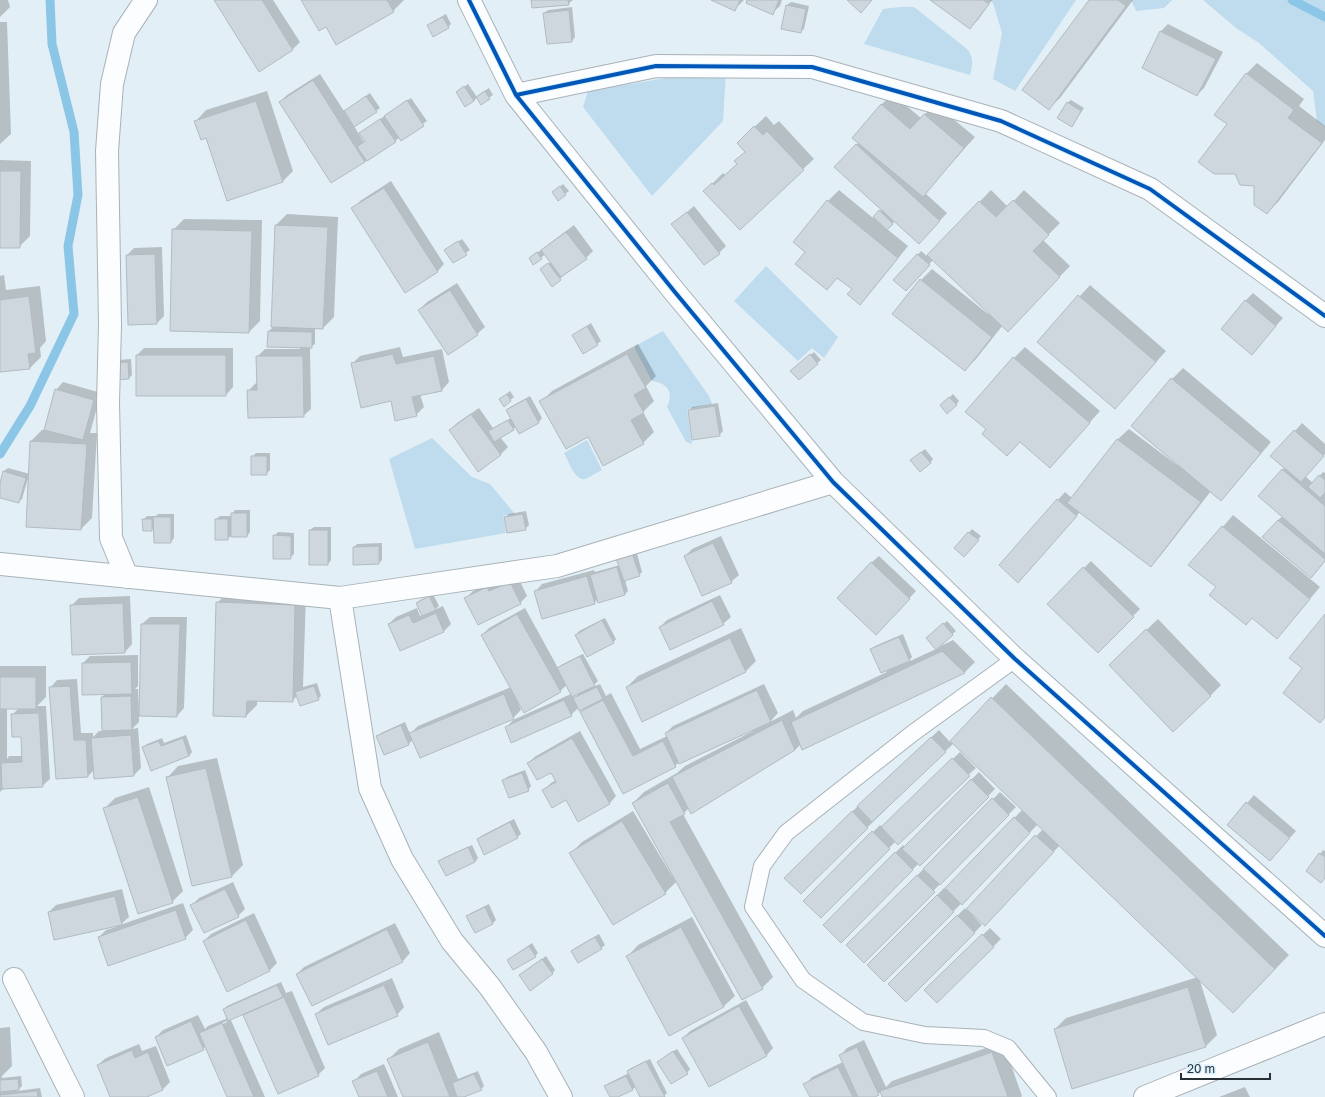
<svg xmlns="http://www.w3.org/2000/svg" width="1325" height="1097" viewBox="0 0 1325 1097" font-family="'Golos Text',sans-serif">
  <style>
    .green { fill: #bedcee }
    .shadow { fill: #0003; fill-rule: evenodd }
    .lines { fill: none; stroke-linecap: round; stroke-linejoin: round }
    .stream { stroke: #8cc6e6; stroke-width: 9 }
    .building { fill: #cdd7dd; stroke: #b2bbc1 }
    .service-casing { stroke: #a9b2b8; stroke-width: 18 }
    .minor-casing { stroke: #a9b2b8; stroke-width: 24 }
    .service { stroke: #fbfdfe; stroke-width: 16 }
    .minor { stroke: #fbfdfe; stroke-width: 22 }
    .cycleway-casing { stroke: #dbf1fe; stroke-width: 6 }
    .cycleway { stroke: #0057b8; stroke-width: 4 }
  </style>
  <rect width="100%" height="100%" fill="#e3eff6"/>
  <path class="green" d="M989 0H1076L1015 91 993 79 1002 33 993 3Z
    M1131 0H1172L1164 8 1136 11Z
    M1203 0H1325V127L1317 121 1313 91 1259 43 1236 28Z
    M900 7H914L967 49C974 58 973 65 970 75L864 44 883 9Z
    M726 72 723 121 652 196 583 107 588 91 690 74Z
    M766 266 838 337 824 358 812 348 798 361 734 301Z
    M663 331 709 396 712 404 687 409 692 444 686 442 667 407C674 393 668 383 652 381L635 349V346Z
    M432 438 472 477 490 484 515 514 503 516 506 533 415 549 389 459Z
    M587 440 602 470C597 472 591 477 585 479 575 481 568 460 564 453Z"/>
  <path class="shadow" d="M0 0H8L10 7 0 17Z
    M215 0H273L300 42 292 50Z
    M302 0H404L393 11 326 26Z
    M532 0H573L568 4Z
    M714 0H744L735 9Z
    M748 0H782L780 6 772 13Z
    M932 0H992L978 20 970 27Z
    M1091 0H1133L1060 98 1049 108Z
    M791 2 809 6 804 29 800 32 782 28 787 5Z
    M572 7 575 37 572 41 548 43 544 13 548 10Z
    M446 14 451 24 448 27 428 26 432 22Z
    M0 22H7L11 134 0 144Z
    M1168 24 1223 52 1204 88 1197 95 1143 67 1161 31Z
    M1257 63 1304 99 1299 106 1325 126V140L1278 202 1267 213 1255 185 1236 173 1228 124 1246 74Z
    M320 74 344 111 370 93 380 108 354 126 364 142 365 141 361 133 364 130 411 98 427 121 401 139 400 137 395 141 365 162 280 102 287 95Z
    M468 84 477 97 481 93 489 88 493 95 481 103 477 97 474 101 457 92Z
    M267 91 293 171 282 182 207 137 196 121 206 110Z
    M892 94 921 118 935 104 975 137 925 193 947 213 926 236 895 221 887 229 908 246 871 292 860 303 853 289 838 277 826 289 806 252 828 201 839 190 873 218 882 209 836 167 859 142 881 105Z
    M1071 100 1084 108 1072 126 1067 103Z
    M766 116 774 125 779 121 814 159 803 169 705 191 723 173 725 175 738 163 746 151 749 132Z
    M0 160 31 161 30 236 19 247H0Z
    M391 181 444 264 437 272 353 209 360 201Z
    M563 184 569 191 565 194 553 192Z
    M991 190 1008 207 1024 190 1060 223 1043 240 1070 266 1019 319 1003 325 976 359 965 370 894 313 921 280 932 269 988 314 989 313 933 260 906 290 894 280 921 251 927 256Z
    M694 206 726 246 719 253 673 224Z
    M287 214 338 217 334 317 323 328H315V344L310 347 311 409 303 416 248 391 256 383H258L257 357 265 349H300V347L269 331 274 326 276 225Z
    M184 219 262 220 260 321 249 332 173 230Z
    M574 225 593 251 586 258 562 275 563 276 560 279 545 266 551 262 545 254 541 258 533 255 541 250 542 251 550 243Z
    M462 239 470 250 453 262 449 247Z
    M162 247 164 316 157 323 127 255 134 248Z
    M4 275 6 290 40 286 46 341 40 348 41 357 30 368 0 371V276Z
    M457 283 485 327 477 334 419 310 427 302Z
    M1090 285 1166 351 1115 408 1039 341Z
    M1253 293 1283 318 1252 353 1246 300Z
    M591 323 601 341 597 344 573 335Z
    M638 344 656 376 646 386 654 401 643 412 654 432 643 443 604 464 588 435 541 402 552 391Z
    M400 347 403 357 442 349 449 382 442 390 420 394 424 407 416 415 392 400 353 363 360 356Z
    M1025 347 1100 411 1050 467 1021 441 987 429 1014 358Z
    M144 348H233V387L226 395 137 355Z
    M814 352 821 360 799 379 795 368Z
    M131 359 132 375 129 378 118 360Z
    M1183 368 1271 442 1232 488 1221 499 1211 491 1161 555 1150 566 1080 512 1026 574 1000 565 1065 492 1072 498 1118 439 1129 429 1177 465 1178 464 1172 379Z
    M63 382 101 393 90 433H97L92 518 81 529 27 526 29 475 22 499 18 502 0 497V487L4 471 8 468 30 474 31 441 42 430H45L56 390Z
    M510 391 514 397 504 405 500 399Z
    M953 394 959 401 956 405H941Z
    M530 396 542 418 539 422 520 432 516 427 500 437 508 447 500 455 450 430 457 423 479 408 493 428 511 418 507 410 510 407Z
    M718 403 723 431 719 435 689 411 692 407Z
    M1302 423 1325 444V454L1305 476 1313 483 1323 472 1325 473V561L1318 569 1278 520 1283 516 1282 470 1285 467 1295 431Z
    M925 449 933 459 930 463 915 457Z
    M256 453H270V470L266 474 252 457Z
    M235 510H250V532L247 536H231L227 539 216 519 220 516H232V514Z
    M526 511 529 525 525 529 505 517 509 514Z
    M158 514H174V538L171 542 155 527 151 530 143 520 147 516H156Z
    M1233 515 1320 587 1287 626 1277 637 1190 565Z
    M314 527H331V560L328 564H310V530Z
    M972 529 981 536 967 552 955 548Z
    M278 532 294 533V554L290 558 274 536Z
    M721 536 739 575 731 582 685 556 692 549Z
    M382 543V560L379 563 354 547 357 544Z
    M636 550 642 572 639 575 625 580 628 591 625 594 598 599 594 603 535 592 542 584 594 570 595 572 620 565Z
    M879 556 916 591 883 627 871 563Z
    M1091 561 1140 609 1098 652 1048 604Z
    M517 575 527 596 520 603 466 598 473 591 494 580Z
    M228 592 306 594 303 687 317 683 321 696 318 699 298 695 292 701 257 700V705L246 716 217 603Z
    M433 594 439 606 434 610 443 606 451 624 444 631 400 650 389 624 396 617 417 608 420 616 423 615 417 603 420 600Z
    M720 595 731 617 723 624 660 627 667 620Z
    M130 596 132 644 125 652 71 606 79 598Z
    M525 608 558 668 561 665 583 654 598 681 591 688 600 684 606 696 611 693 640 749 667 736 666 733 673 726 764 684 778 713 770 722 793 710 796 718 803 711 887 672 871 650 875 646 903 634 912 657 908 662 936 649 930 635 947 621 956 631 937 648 953 640 975 662 964 673 801 744 795 750 689 808 683 814 773 977 762 988 677 881 665 893 571 853 582 842 633 811 672 876 674 875 633 803 644 792 677 773 685 766 753 731 752 729 679 762 675 766 623 792 581 712 588 706 579 707 571 715 506 728 513 720 571 694 567 685 560 691 516 698 521 710 513 718 413 739 409 744 385 754 377 736 381 733 405 722 410 734 418 726 511 687 482 635 489 628ZM580 693 574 698 573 696Z
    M150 617H187L184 708 177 716 139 715V722L132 729 138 728 141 768 134 775 94 770 88 776 50 688 57 680 77 679 81 733H93V737L99 731H103L102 697 106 693 83 663 90 656 138 655V686L135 689H138L139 714H140L142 624Z
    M605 618 616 639 613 643 576 635 579 631Z
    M1158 619 1221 685 1210 696 1121 654Z
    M741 628 756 661 745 672 627 687 638 676Z
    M0 666H46V697L37 706H46L50 779 42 786 4 788 0 792ZM7 708H19L12 715 22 736V756H9L7 759Z
    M1006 684 1289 955 1248 997 1199 978 1217 1035 1206 1046 1073 1088 1055 1029 1066 1018 1198 977 1060 845 992 918 974 915 973 916 982 925 906 1001 889 984 965 908 966 910 1043 829 1038 824 969 896 884 980 869 965 944 888 945 889 1023 809 954 743 801 892 786 878 865 799 939 730 950 742Z
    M580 731 616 796 609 804 566 799 544 790 551 783 556 780 551 771 528 763 536 756Z
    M186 735 192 752 189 756 152 769 144 747 147 744 162 738 164 743Z
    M960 752 976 768 896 841 821 917 804 901 880 825 882 827Z
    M217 758 243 865 232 876 168 777 178 766Z
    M525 770 531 786 528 790 503 781 507 777Z
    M979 772 995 789 920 864 919 863 841 942 824 925 903 845 905 847Z
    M149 787 183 891 172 902 104 809 115 798Z
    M1000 792 1016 807 864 961 848 945Z
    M1254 795 1296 831 1270 860 1228 825Z
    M514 819 521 834 517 837 478 839 481 836Z
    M472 845 478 858 475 862H440L443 858Z
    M1323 850 1325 851V877L1307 871Z
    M233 882 245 909 238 916 192 905 199 898Z
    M122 889 129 917 120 925 183 903 193 930 185 938 99 937 106 930 116 927 115 925 49 912 56 905Z
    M489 904 496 920 493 923 476 932 468 917 471 913Z
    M254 913 277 963 270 970 227 990 204 941 211 934Z
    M692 917 735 996 724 1006 669 1035 628 956 638 945Z
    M395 923 410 953 403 961 313 1005 297 974 304 967Z
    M990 928 1001 939 937 1002 925 990Z
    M599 934 605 945 601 948 572 951 575 948Z
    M532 943 538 953 535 956 508 960Z
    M546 956 555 970 552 974 520 975Z
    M392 978 404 1007 397 1015 316 1014 324 1007Z
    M281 982 286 993 292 991 325 1068 318 1075 245 1015 250 1010 230 1018 265 1097H228L206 1046 203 1049 156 1037 163 1030 198 1015 205 1029 208 1026 228 1018 224 1009 227 1006ZM227 1021V1022L208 1031V1029Z
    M746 1000 773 1048 766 1056 683 1038 690 1031Z
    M10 1027 12 1066 2 1076V1078L21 1076 22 1086 17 1091 40 1088 42 1097H0V1028Z
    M439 1032 458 1079 478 1071 484 1086 481 1089 465 1096 466 1097H404L388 1060 399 1049Z
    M864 1040 886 1087 892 1081 1003 1042 1022 1096 1021 1097H883L881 1092 873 1097H811L805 1085 812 1077 843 1062 840 1056 847 1048Z
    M139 1044 142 1051 156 1046 170 1082 163 1089 144 1097H111L98 1065 106 1058Z
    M677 1049 690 1069 687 1073 658 1062Z
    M650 1059 667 1093 664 1096 641 1097 636 1086 633 1089 615 1097H611L605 1086 609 1083 629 1073 628 1071 631 1068Z
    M384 1064 398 1097H360L354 1082 361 1074Z
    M1245 1087 1250 1097H1219Z"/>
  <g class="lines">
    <path class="stream" d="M1292 0 1325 17
      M0 454 30 406 74 314 68 246 78 195 74 132 52 44 50 0"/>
  </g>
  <path class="building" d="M214 0H262L293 50 259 72Z
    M301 0H387L394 12 336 45 326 27 319 31Z
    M531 0H568L569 5 532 8Z
    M711 0H740L735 11Z
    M747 0H779L773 15 746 3Z
    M847 0H872L861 13Z
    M930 0H983L989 4 970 29Z
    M1089 0H1118L1126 6 1049 110 1022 90Z
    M786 5 806 9 801 33 781 29Z
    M569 10 572 42 547 44 543 13Z
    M443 17 449 28 433 37 427 25Z
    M1160 31 1216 59 1197 96 1142 68Z
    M1246 73 1294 110 1288 118 1322 143 1267 214 1254 205V186L1240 185 1235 174H1214L1198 162 1227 124 1214 115Z
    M313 80 365 162 331 183 279 102Z
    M464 86 474 101 465 107 456 92Z
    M485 91 490 99 481 105 476 97Z
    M366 96 377 112 354 127 344 111Z
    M407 100 424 126 401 141 384 116Z
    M256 101 283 182 227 201 206 138 201 140 194 121Z
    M1067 102 1081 111 1072 127 1057 118Z
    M881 104 910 129 924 114 964 148 923 197 852 138Z
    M380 119 396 142 367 161 357 147 365 141 359 133Z
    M754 126 763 135 767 131 804 170 740 230 703 191 712 183 714 185 737 164 734 161 745 152 737 143Z
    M856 144 940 221 919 244 834 167Z
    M0 171H21L20 248H0Z
    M560 186 566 195 558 201 552 192Z
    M384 188 438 272 405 293 351 208Z
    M827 200 898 258 860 305 847 294 852 289 837 278 827 290 795 264 805 252 793 242Z
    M1013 200 1049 235 1033 251 1060 277 1008 332 927 255 979 201 996 217Z
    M879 210 893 224 887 230 873 217Z
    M687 212 720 254 704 265 671 224Z
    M275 225 328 227 323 329 271 327Z
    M172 229 252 231 249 333 170 331Z
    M566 232 587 259 561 277 541 250Z
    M458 241 467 255 453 263 444 250Z
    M537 252 542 259 533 265 529 258Z
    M155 254 157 324 128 325 126 255Z
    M917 254 930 265 906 291 893 280Z
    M548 263 561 280 552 287 540 269Z
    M920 279 992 337 965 371 892 314Z
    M450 290 478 335 448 355 418 310Z
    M1078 295 1156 362 1115 409 1037 342Z
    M29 296 36 353 28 354 30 369 0 372V300Z
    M1245 300 1276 326 1252 355 1221 329Z
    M587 326 598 345 583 354 572 335Z
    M268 331 312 332V348L267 347Z
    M393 354 396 364 434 356 442 391 412 397 417 416 395 421 391 401 361 408 351 363Z
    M627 354 646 388 634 395 644 413 631 420 644 444 603 466 588 437 566 449 539 401Z
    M810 354 818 364 799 380 790 371Z
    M136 355H226V396H136Z
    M256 356H303L304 417 248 418 247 390H257Z
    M1013 357 1090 423 1050 468 1020 442 1007 456 982 434 986 429 965 412Z
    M128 362 129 379 115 380 114 363Z
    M1171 378 1261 453 1221 501 1131 426Z
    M55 389 94 400 83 440 44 430Z
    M507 394 511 401 504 407 499 399Z
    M949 397 957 405 947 414 940 405Z
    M526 399 539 423 519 434 506 410Z
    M715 406 720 436 692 440 688 410Z
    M471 414 501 455 478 472 449 430Z
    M508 420 514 430 494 442 488 431Z
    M1294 430 1324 456 1301 482 1270 456Z
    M1117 439 1201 502 1151 567 1067 503Z
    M30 441 87 444 81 530 26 527Z
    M921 452 931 463 920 472 910 460Z
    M251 456H267V475H251Z
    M1282 469 1325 506V554L1258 496Z
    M3 471 26 478 19 503 0 498V483Z
    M1319 475 1325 480V493L1320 498 1308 487Z
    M1057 499 1077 516 1018 583 999 565Z
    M231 513H247V537H231Z
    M523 514 526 530 507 533 504 517Z
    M153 517H171V543H154Z
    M142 519H152V531H143Z
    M215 519H228V540H215Z
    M1278 520 1325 559V561L1311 578 1262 537Z
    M1222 526 1310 599 1277 639 1252 618 1246 625 1209 595 1216 587 1188 565Z
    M309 530H328V565H309Z
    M968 532 979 540 964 557 954 548Z
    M273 535 291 536V559H273Z
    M713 543 732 583 702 596 684 556Z
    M379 546V564L353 565V547Z
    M632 553 640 576 624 581 616 558Z
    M871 562 910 599 876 635 837 598Z
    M617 567 625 595 598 603 590 575Z
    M1083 567 1134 617 1098 653 1047 604Z
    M587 576 595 604 542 619 534 591Z
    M510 582 521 604 478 625 464 598 487 587 489 591Z
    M429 596 436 610 422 616 416 603Z
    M712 601 724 625 670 650 659 627Z
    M216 602 295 605 293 702 247 701 246 717 213 716Z
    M123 603 125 653 72 655 70 605Z
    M436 613 444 632 400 651 388 624 409 615 413 623Z
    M517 614 561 692 524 713 481 635Z
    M1325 614V717L1320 723 1283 693 1302 668 1289 658Z
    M602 620 614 643 587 657 575 635Z
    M943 623 953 635 936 650 926 638Z
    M141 624H180L177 717 139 716Z
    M1146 629 1211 696 1173 732 1109 665Z
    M899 637 910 661 881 673 870 649Z
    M730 638 746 672 642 722 626 687Z
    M942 651 965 673 802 750 791 722Z
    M580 656 595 686 572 697 557 668Z
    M131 662 132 694 82 695V663Z
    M0 677H36V709H0Z
    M70 686 74 740H86L88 777 56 779 49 687Z
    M314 686 319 700 300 706 295 692Z
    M597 687 603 699 579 711 573 698Z
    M757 690 771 722 679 764 665 733Z
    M504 694 514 719 420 758 409 733Z
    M131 696 132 730 102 731 101 697Z
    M991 697 1275 969 1233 1013 950 741Z
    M564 700 572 716 511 743 505 727Z
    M603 700 633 756 663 741 676 767 623 794 580 712Z
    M39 713 43 787 2 789 1 763 22 762 21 737H12L11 714Z
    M782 720 795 750 691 814 672 777Z
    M401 725 409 745 384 755 376 736Z
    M131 735 134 776 94 779 91 738Z
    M931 737 946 752 872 822 857 806Z
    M183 738 189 756 151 771 142 747 159 741 161 746Z
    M572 738 610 804 578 822 566 800 552 808 542 790 556 782 551 773 537 780 527 763Z
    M952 758 970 776 898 845 881 827Z
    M206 768 232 877 192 886 166 777Z
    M522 773 529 791 509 798 502 780Z
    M971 779 989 797 920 866 902 849Z
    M668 783 685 814 670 822 763 989 742 1000 632 803Z
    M138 797 173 903 138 914 103 808Z
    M992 798 1009 815 940 885 923 869Z
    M1246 802 1290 838 1270 861 1227 825Z
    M852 811 868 828 801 894 784 878Z
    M1014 817 1030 833 962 905 945 888Z
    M622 821 666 894 613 925 569 853Z
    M510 822 518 838 484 855 477 839Z
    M872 831 890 849 821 918 803 901Z
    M1035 835 1054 852 985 926 966 909Z
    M468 847 475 862 446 876 438 861Z
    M895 852 913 870 841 943 823 925Z
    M1319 853 1325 857V878L1321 883 1306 871Z
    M917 875 935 892 864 963 846 945Z
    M225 889 239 917 204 933 190 905Z
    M937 895 954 912 884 982 867 965Z
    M115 896 122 925 54 940 48 912Z
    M485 907 493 924 475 933 466 916Z
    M176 910 186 939 108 966 98 937Z
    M957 915 975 933 906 1002 888 984Z
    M246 920 270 971 227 992 203 941Z
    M681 927 724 1007 669 1036 626 956Z
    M387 929 403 962 312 1006 296 974Z
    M982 934 994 947 937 1003 924 990Z
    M595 937 602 949 578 963 571 951Z
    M529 946 536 957 513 970 507 960Z
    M542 959 553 974 530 991 519 975Z
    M277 985 283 997 228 1021 223 1009Z
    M384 985 398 1016 328 1045 315 1014Z
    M1188 987 1206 1047 1072 1089 1054 1029Z
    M284 997 319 1076 278 1094 243 1015Z
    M739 1006 767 1056 709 1087 682 1038Z
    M191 1021 204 1050 167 1066 155 1037Z
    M222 1023 254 1097H227L199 1033Z
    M428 1042 450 1097H403L387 1059Z
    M857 1047 879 1095 875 1097H858L839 1055Z
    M132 1050 135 1058 148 1052 163 1090 147 1097H110L97 1065Z
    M673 1051 688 1074 671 1084 657 1062Z
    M992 1052 1008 1097H882L880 1091Z
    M646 1061 665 1097H640L627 1071Z
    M838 1067 853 1097H810L803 1084Z
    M377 1071 388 1097H359L352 1081Z
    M474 1074 482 1090 464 1097H457L452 1083Z
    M626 1076 633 1090 618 1097H610L604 1086Z
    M18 1079 19 1090 0 1092V1080Z
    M37 1091 38 1097H0V1095Z"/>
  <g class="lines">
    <defs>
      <path id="service" d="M1015 659 913 733 786 833 762 866 753 907 803 980 863 1022 925 1035 984 1038 1008 1048 1048 1097"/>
      <path id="minor" d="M469 0 516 95 674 291 833 482 1015 659 1325 936
        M516 95 656 66 812 67 1001 121 1150 189 1325 316
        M0 564 340 598 557 566 833 482
        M127 577 111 538 108 403 110 324 107 151 112 84 124 33 146 0
        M340 598 370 788 402 859 452 941 490 987 536 1052 561 1097
        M14 979 73 1097
        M1145 1097 1325 1024"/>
    </defs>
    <use href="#service" class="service-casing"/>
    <use href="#minor" class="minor-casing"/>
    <use href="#service" class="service"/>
    <use href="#minor" class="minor"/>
    <defs>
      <path id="cycleway" d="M469 0 516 95 674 291 833 482 1015 659 1325 936
        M516 95 656 66 812 67 1001 121 1150 189 1325 316"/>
    </defs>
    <use href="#cycleway" class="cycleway-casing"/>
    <use href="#cycleway" class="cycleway"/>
  </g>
  <path d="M1181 1073v6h89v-6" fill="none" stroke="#262f33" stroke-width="2"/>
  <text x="1187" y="1073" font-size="12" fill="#262f33" stroke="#dbf1fe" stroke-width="3" paint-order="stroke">20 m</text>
</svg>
